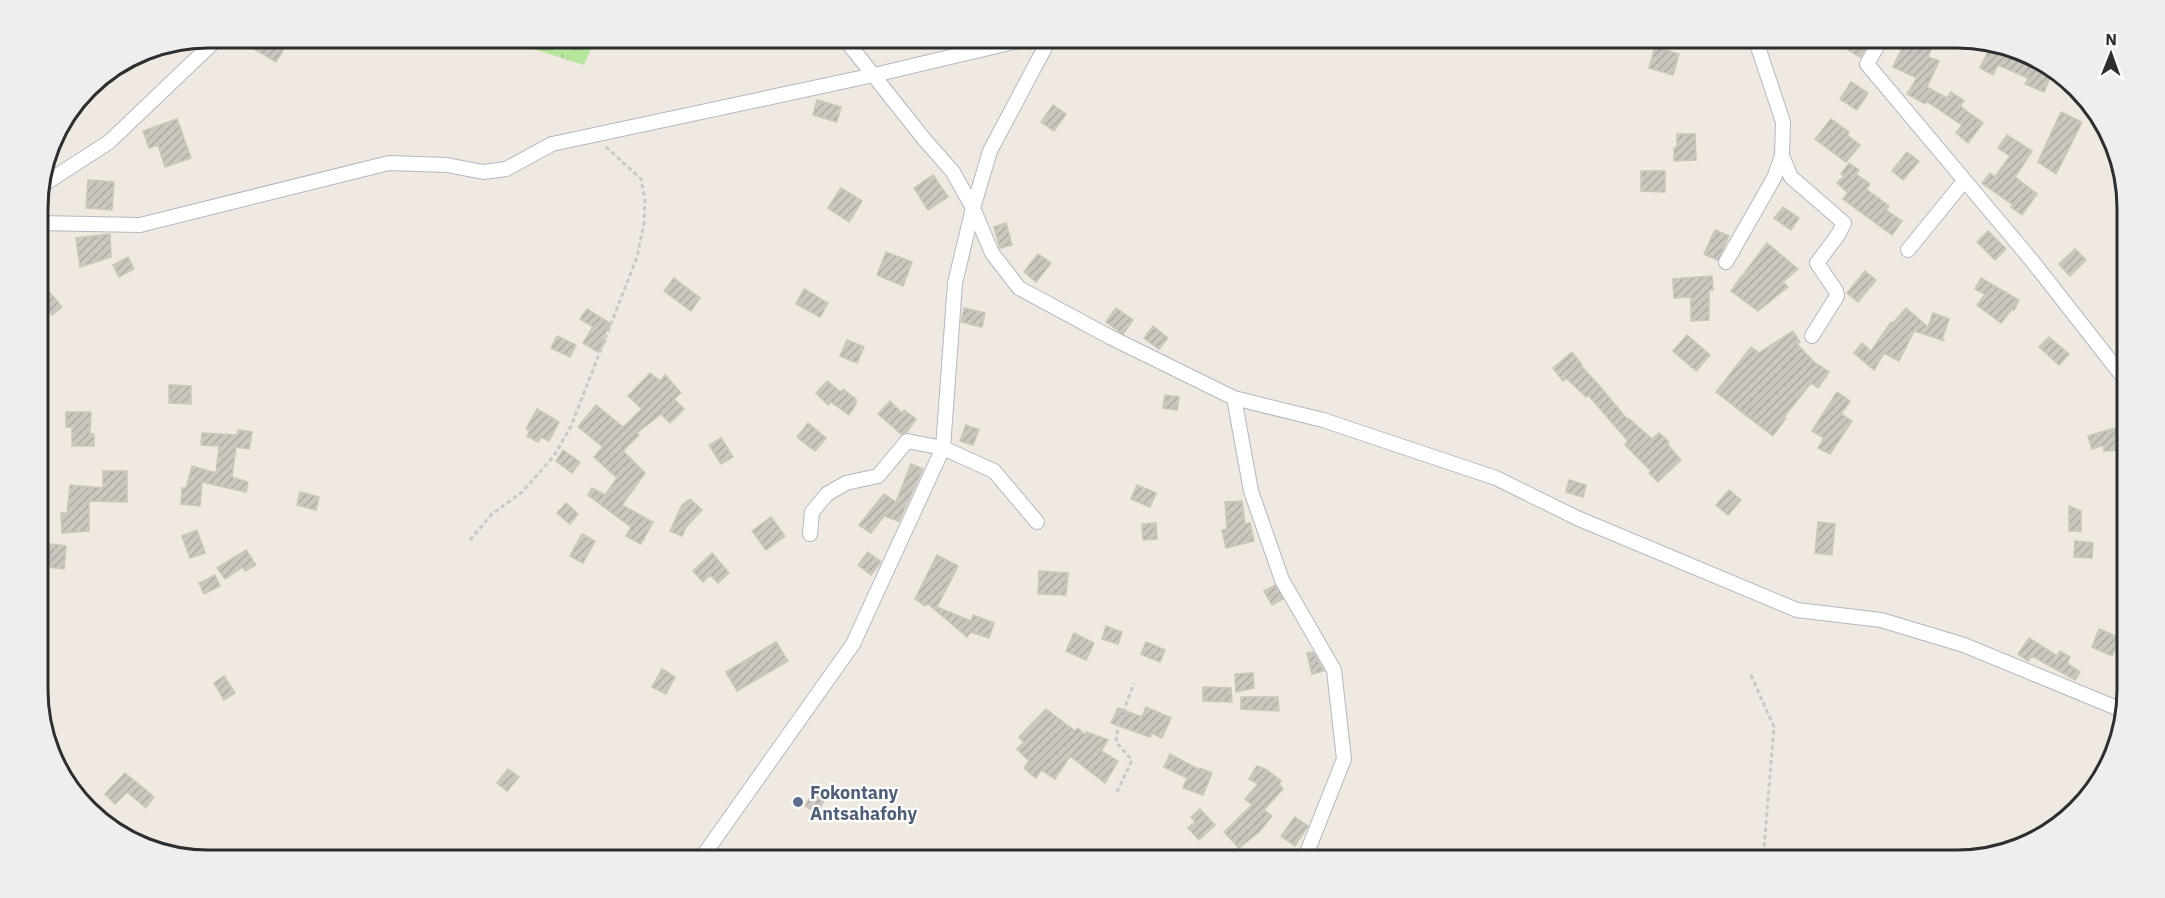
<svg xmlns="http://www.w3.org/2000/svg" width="2165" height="898" viewBox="0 0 2165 898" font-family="'IBM Plex Sans',sans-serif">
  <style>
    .wetland { fill: url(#wetland-marsh) }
    .building { fill: url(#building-hatch); stroke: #cbc5ba; stroke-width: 1.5 }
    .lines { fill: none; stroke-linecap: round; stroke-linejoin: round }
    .street-casing { stroke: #b4b7c1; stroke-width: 16 }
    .path { stroke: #c9c9c9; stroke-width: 3; stroke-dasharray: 4.5 3; stroke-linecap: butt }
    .street { stroke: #fff; stroke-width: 14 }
    .service-dot { fill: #5c6f8a; stroke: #fff; stroke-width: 2 }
    .labels { text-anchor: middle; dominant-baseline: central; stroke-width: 4.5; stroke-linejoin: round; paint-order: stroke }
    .service-label { font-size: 18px; font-weight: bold; fill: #4e5e75; stroke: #fff; text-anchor: start }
    .rim { fill: none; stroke: #2e2e2e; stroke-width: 3 }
  </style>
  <defs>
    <pattern id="wetland-marsh" width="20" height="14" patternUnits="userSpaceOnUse" patternTransform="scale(1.5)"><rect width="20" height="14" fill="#b6e59e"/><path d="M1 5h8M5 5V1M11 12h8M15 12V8" fill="none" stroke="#9dc588"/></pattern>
    <pattern id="building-hatch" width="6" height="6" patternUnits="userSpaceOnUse" patternTransform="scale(1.5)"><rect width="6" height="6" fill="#cbc7bf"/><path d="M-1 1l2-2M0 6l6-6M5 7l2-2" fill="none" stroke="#afaba4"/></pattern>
  </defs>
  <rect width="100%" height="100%" fill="#efe9e1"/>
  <path class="wetland" d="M516 38H596L584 65 514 43Z"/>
  <path class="building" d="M257 38H281L288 42 276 62 251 47Z
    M1856 38H1872L1860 57 1848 50Z
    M1907 38H1936L1928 57 1939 61 1927 87 1947 98 1951 92 1964 101 1960 106 1983 123 1968 143 1956 133 1962 125 1926 101 1925 104 1907 94 1917 78 1893 67Z
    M1992 44 2012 53 2014 48 2051 75 2044 92 2025 84 2028 78 1998 65 1993 75 1980 68Z
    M1655 47 1679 54 1673 75 1649 68Z
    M1851 82 1868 93 1857 110 1840 99Z
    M817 100 841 107 837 122 813 115Z
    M1053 105 1066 114 1054 131 1041 122Z
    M2061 112 2082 122 2056 174 2038 162Z
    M177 119 191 158 165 167 158 145 149 148 143 131Z
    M1831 119 1849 132 1847 135 1860 145 1846 162 1815 139Z
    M1677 134H1695L1696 160 1674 161V148L1677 147Z
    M2007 135 2032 151 2015 177 2037 194 2022 215 2011 207 2013 205 1982 183 1990 173 1995 177 2010 156 1998 148Z
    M1907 152 1919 161 1903 180 1892 171Z
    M1849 163 1859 170 1856 174 1870 184 1866 189 1889 206 1886 210 1902 221 1892 235 1843 199 1848 193 1837 183 1844 176 1841 174Z
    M1641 171H1665V192L1641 191Z
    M933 175 948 197 928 210 914 188Z
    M88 180 114 182 112 210 86 208Z
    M841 188 862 201 849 222 828 208Z
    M1783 207 1799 218 1791 230 1774 218Z
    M1006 223 1012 245 1000 248 994 227Z
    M1715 230 1729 236 1718 260 1704 254Z
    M1988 231 2006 249 1995 260 1977 242Z
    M110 234 111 257 80 267 76 238Z
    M1767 243 1798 269 1783 282 1788 287 1758 311 1731 291 1743 274H1750L1745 272Z
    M2075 249 2086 260 2070 276 2059 264Z
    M886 252 912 262 903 286 877 275Z
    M1038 254 1051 263 1036 282 1024 272Z
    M128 257 134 269 119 277 113 265Z
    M1865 271 1876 280 1858 302 1847 293Z
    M1712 276 1713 290H1709V320L1691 321V297L1674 298 1673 279Z
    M674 278 700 298 691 311 664 291Z
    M1981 278 2019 300 2014 310 2012 309 2001 323 1977 305 1985 294 1975 289Z
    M38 279 62 307 52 315 45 306 39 314Z
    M804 289 828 303 820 317 796 304Z
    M964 308 985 313 982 327 961 322Z
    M1116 308 1133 320 1123 334 1106 322Z
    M1906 308 1928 327 1933 313 1949 319 1942 339 1945 341 1914 331 1899 361 1884 353 1874 370 1854 353 1862 343 1871 351 1891 322 1893 323Z
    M587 309 611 324 602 338 606 341 598 352 583 343 593 327 580 319Z
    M1153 326 1168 338 1159 349 1144 338Z
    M1793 331 1800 342 1797 344 1814 362 1829 372 1818 388 1811 383 1784 417 1786 418 1773 436 1716 392 1751 347 1759 353Z
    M1687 335 1710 355 1696 371 1673 351Z
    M557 336 576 345 570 357 551 348Z
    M2049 337 2069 354 2059 365 2039 347Z
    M847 340 864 347 857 363 840 356Z
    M1572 352 1582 365 1581 366 1597 383 1627 419 1628 418 1652 439 1659 433 1669 442 1667 444 1681 460 1658 482 1649 473 1651 471 1625 445 1628 441 1588 395 1586 397 1566 378 1563 381 1553 368Z
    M650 373 660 381 665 375 681 393 674 399 684 409 670 423 661 414 637 433 639 435 623 451 645 473 622 505 653 522 641 544 626 536 631 527 588 495 592 488 605 495 617 478 594 457 603 447 578 427 596 405 623 427 642 409 628 396Z
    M827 381 841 392 843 389 856 399V404L849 415 831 402 828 405 816 393Z
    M169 385 191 386V404L169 403Z
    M1837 392 1850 401 1841 414 1852 421 1830 454 1818 448 1824 438 1812 431Z
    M1165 395 1179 397 1177 410 1163 408Z
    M890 401 902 413 904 410 916 419 907 432 901 434 878 414Z
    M537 409 559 422 549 441 541 437 538 442 527 436 530 431 526 429Z
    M66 412H91L90 434H94V446H72V427H66Z
    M808 423 826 438 815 451 797 437Z
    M966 425 979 430 973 445 960 441Z
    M2115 428 2122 450 2104 451V445L2092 449 2088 436Z
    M238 430 252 432 249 449 236 447 232 477 248 482 246 492 202 482 200 506 181 504 182 488H186L192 466 216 473 219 446 201 445 202 433 237 435Z
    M721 438 733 457 721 464 709 445Z
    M563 450 580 462 572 473 556 461Z
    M911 464 923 469 899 521 884 516 871 533 859 525 884 494 896 502Z
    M103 471H127V502L89 501V531L62 533 61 513H67L70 485 103 488Z
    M1569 480 1586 485 1583 497 1566 492Z
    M1137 485 1156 493 1150 507 1131 499Z
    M1729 490 1741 500 1728 515 1716 505Z
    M300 492 319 497 316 510 297 505Z
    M690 499 702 510 686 527 682 536 670 531 682 505Z
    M1242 501 1245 524 1250 523 1254 541 1226 548 1222 530 1227 529 1225 502Z
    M566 503 578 514 570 524 557 513Z
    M2069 506 2081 511V531H2069Z
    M771 517 785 536 766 550 752 531Z
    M1818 522 1835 524 1832 555 1815 553Z
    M1156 523 1157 539 1143 540 1142 524Z
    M197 530 205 553 190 558 182 536Z
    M582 534 595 541 583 563 570 556Z
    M2075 541 2093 543 2092 558 2074 557Z
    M50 544 66 546 64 569 40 566V555L49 553Z
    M246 550 256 565 245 571 243 567 225 579 217 568Z
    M868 552 881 562 871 575 858 565Z
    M712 553 729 573 718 583 710 575 703 582 693 571Z
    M937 555 958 566 937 607 971 621 973 615 994 623 989 638 971 632 967 637 927 603 925 606 915 599Z
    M1039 571 1068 573 1066 595 1038 594Z
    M215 575 220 586 204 594 199 583Z
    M1275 585 1283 599 1272 605 1264 591Z
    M1106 626 1122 632 1118 644 1102 639Z
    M2099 629 2120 638 2112 656 2092 647Z
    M1074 633 1094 643 1086 660 1066 651Z
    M2029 638 2057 656 2060 651 2070 657 2067 663 2080 672 2075 680 2032 656 2028 661 2018 654Z
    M776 642 788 661 737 691 726 672Z
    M1146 642 1165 650 1160 662 1141 654Z
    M1313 652 1324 671 1312 674 1307 653Z
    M662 669 675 677 666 694 652 687Z
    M1253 673 1254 688 1236 692 1235 674Z
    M224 676 235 693 224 700 214 683Z
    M1203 687 1231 688 1232 702 1203 701Z
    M1241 697H1278L1279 711 1241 709Z
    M1146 707 1171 718 1162 738 1152 733 1150 737 1111 723 1118 708 1142 717Z
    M1046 709 1075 731 1078 728 1085 735 1086 732 1108 740 1101 751 1118 761 1105 783 1070 756 1055 779 1041 770 1036 778 1024 768 1029 761 1017 749 1024 742 1019 737Z
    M1170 754 1200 770V768L1212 773 1203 795 1183 788 1187 778 1164 767Z
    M1257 766 1267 770 1281 781 1279 784 1283 789 1264 810 1272 816 1260 831 1239 848 1224 832 1252 805 1245 799 1258 784 1249 779Z
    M508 769 519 777 507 791 497 783Z
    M125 773 154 797 146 808 127 792 115 804 105 794Z
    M814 790 826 797 817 813 805 806Z
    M1200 809 1215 825 1199 840 1188 828 1195 822 1191 817Z
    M1295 817 1308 826 1295 846 1281 836Z"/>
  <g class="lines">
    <defs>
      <path id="street" d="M844 38 924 139 953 172 973 208 992 253 1019 288 1110 337 1234 398 1323 420 1496 478 1577 518 1797 610 1881 620 1964 645 2124 711
        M1882 38 1867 64 2033 262 2127 382
        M1782 156 1791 177 1844 223 1838 235 1817 263 1836 291 1837 296 1812 336
        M41 186 109 142 218 38
        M38 223 140 225 389 163 447 165 483 172 506 169 552 144 874 75 1031 38
        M1908 250 1964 181
        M1726 262 1774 178 1782 156 1783 122 1755 38
        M1234 398 1251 491 1282 580 1334 670 1344 759 1304 860
        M810 534 812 512 827 494 846 483 878 476 907 441 943 448 994 471 1037 522
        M700 860 853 644 943 448 955 283 973 208 990 151 1050 38"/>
    </defs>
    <use href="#street" class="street-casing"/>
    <path class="path" d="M470 540 492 514 522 492 554 456 571 426 637 257 644 223 645 200 641 179 605 146
      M1751 675 1774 727 1763 860
      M1117 792 1132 760 1116 742 1118 726 1134 683"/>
    <use href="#street" class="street"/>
  </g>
  <circle class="service-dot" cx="798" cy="802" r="6"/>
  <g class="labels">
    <g class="service-label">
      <text x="810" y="792">Fokontany<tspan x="810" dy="21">Antsahafohy</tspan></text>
    </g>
  </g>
  <path d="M0 0H2165V898H0ZM208 48H1957A160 160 0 0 1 2117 208V690A160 160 0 0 1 1957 850H208A160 160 0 0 1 48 690V208A160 160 0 0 1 208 48Z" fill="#eee" fill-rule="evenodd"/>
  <path class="rim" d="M208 48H1957A160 160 0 0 1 2117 208V690A160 160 0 0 1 1957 850H208A160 160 0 0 1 48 690V208A160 160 0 0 1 208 48Z"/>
  <g transform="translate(2111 54) rotate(1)" stroke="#ffffff" stroke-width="4.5" paint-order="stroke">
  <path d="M0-4.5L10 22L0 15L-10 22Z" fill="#2e2e2e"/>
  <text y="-9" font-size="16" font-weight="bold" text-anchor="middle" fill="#2e2e2e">N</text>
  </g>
</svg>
